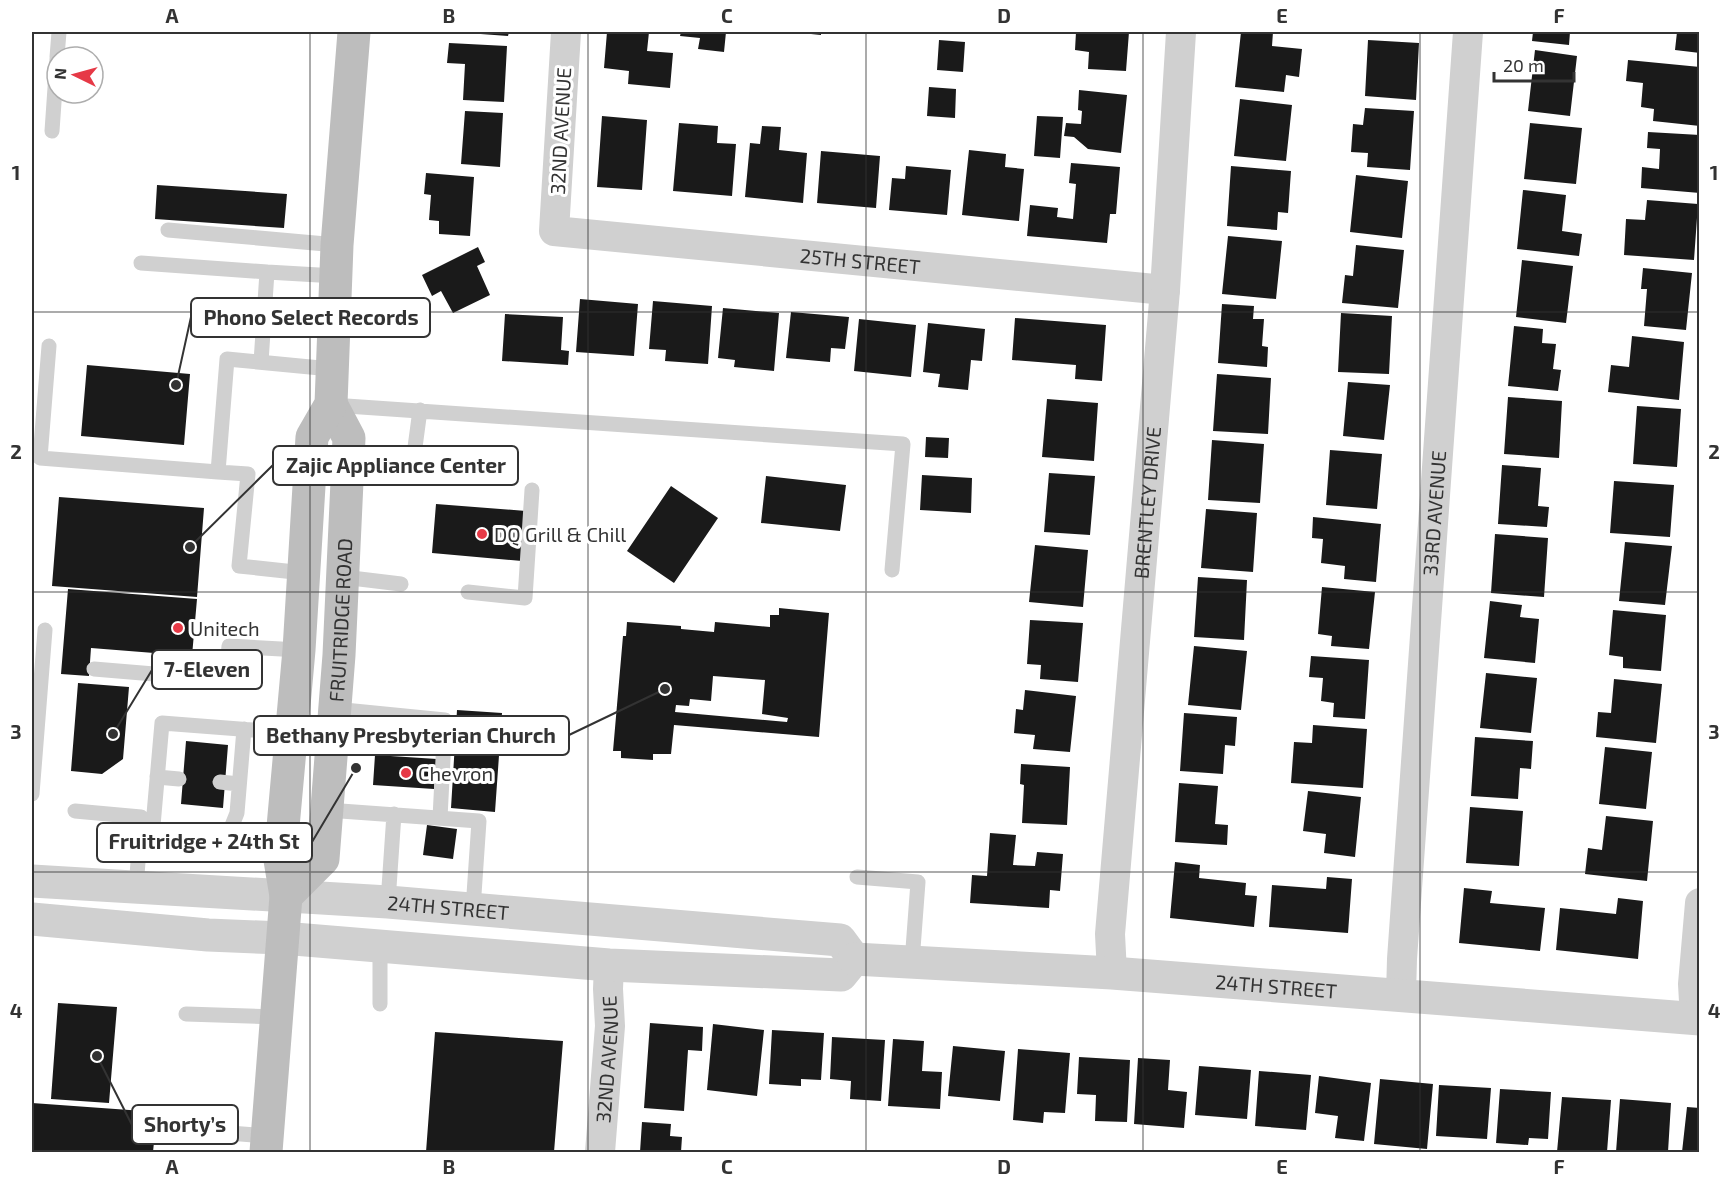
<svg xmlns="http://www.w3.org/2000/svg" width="1731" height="1184" viewBox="0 0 1731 1184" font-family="'Exo 2',sans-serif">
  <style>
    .building { fill: #1a1a1a; fill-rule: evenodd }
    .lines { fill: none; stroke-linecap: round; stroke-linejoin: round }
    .service { stroke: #d0d0d0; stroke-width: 15 }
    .minor { stroke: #d0d0d0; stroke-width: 30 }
    .tertiary { stroke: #d0d0d0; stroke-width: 33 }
    .secondary { stroke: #bdbdbd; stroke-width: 33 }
    .grid { fill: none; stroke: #333; stroke-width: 1.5; stroke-opacity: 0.55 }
    .poi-dot { fill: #e63946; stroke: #fff; stroke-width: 2 }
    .labels { text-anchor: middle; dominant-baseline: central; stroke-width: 6; stroke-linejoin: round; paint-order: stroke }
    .street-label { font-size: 20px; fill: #333; stroke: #fff }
    .poi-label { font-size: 20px; fill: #333; stroke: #fff; text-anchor: start }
    .leader { fill: none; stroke: #333; stroke-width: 2 }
    .callout-dot { fill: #333; stroke: #fff; stroke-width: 2 }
    .callout { fill: #fff; stroke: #333; stroke-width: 2 }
    .callout-label { font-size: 21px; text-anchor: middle; font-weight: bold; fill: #333 }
    .neatline { fill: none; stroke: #333; stroke-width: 2 }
    .grid-label { font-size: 20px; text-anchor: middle; font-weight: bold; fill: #333 }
  </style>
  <rect width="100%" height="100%" fill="#fff"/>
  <path class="building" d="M467 32H509L508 36 467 33Z
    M607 32H649L647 51 673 53 670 88 628 84 629 71 604 68Z
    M681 32H726L724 52 698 49 700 38 680 36Z
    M801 32H821V35L801 33Z
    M1076 32H1129L1126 71 1088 69 1089 52 1075 50Z
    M1241 32H1273L1272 46 1302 49 1299 77 1286 75 1284 92 1235 87Z
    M1533 32H1570L1569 45 1532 41Z
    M1677 32H1700V53L1675 50Z
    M939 40 965 42 963 72 937 70Z
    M1368 40 1419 43 1416 100 1365 96Z
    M449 43 507 46 504 102 463 100 465 64 447 63Z
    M1535 50 1577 56 1570 116 1528 111Z
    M1628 60 1700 67V126L1653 121 1654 109 1641 107 1643 83 1626 81Z
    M929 87 956 89 955 118 927 116Z
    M1079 90 1127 95 1121 153 1088 149 1074 137 1064 136 1066 123 1081 124 1082 111 1078 110Z
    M1240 99 1292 105 1286 161 1234 156Z
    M1365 108 1414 111 1410 170 1367 167 1368 153 1351 152 1353 124 1363 125Z
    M465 111 503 113 500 167 461 164Z
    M602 116 647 120 642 190 597 187Z
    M1037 116 1063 117 1060 158 1034 156Z
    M679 123 718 126 717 143 736 144 732 196 673 191Z
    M1530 123 1582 128 1576 184 1524 179Z
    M762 126 781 127 779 150 807 153 803 203 745 197 750 143 760 144Z
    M1648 132 1700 135V193L1641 188 1642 167 1659 169 1660 149 1647 148Z
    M969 150 1006 154 1005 167 1024 169 1019 221 962 215Z
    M821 151 880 156 876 208 817 203Z
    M1071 163 1120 167 1116 214H1110L1107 243 1027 236 1030 205 1058 208 1057 217 1073 219 1076 184 1069 183Z
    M906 166 951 170 947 215 889 210 892 178 905 179Z
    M1231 166 1291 171 1288 213 1278 212 1277 230 1227 226Z
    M426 173 474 177 470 236 439 234V221L429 220 431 195 424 194Z
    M1356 175 1408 181 1402 238 1350 232Z
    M157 185 287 194 284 228 155 219Z
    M1523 190 1566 195 1562 231 1582 234 1579 256 1517 249Z
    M1647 200 1698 204 1694 260 1624 255 1626 219 1645 220Z
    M1228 236 1282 241 1276 299 1222 294Z
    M1356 245 1404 250 1398 308 1342 303 1345 275 1353 276Z
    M478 247 485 262 477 266 490 295 453 313 441 291 432 296 422 275Z
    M1522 260 1573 266 1566 323 1516 317Z
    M1643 268 1692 273 1686 330 1644 326 1647 289H1641Z
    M580 299 638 304 634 356 576 352Z
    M653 301 712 306 708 364 665 361 666 350 649 349Z
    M1222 304 1254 306 1253 319H1264L1262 346 1268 347 1267 367 1218 363Z
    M723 308 779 313 774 371 734 367 735 360 718 358Z
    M791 312 849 317 845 349 831 348 830 362 786 358Z
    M1341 313 1392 316 1389 374 1338 372Z
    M505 314 563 317 561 350 569 351 568 365 502 361Z
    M1015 318 1106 325 1102 381 1075 379 1076 365 1012 360Z
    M859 319 916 325 911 377 854 371Z
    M928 323 985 329 982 361 971 360 968 390 938 387 940 374 923 372Z
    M1514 326 1543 329 1542 343 1556 344 1553 369 1561 370 1558 391 1508 386Z
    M1632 336 1684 342 1679 400 1608 392 1611 365 1629 367Z
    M87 365 190 374 184 445 81 436Z
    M1217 374 1271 378 1268 434 1213 431Z
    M1348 382 1390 385 1384 440 1343 436Z
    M1508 397 1562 401 1559 458 1504 454Z
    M1047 399 1098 403 1094 461 1042 457Z
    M1637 406 1681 409 1677 467 1633 464Z
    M926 437 949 438 948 458 925 457Z
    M1212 440 1264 444 1260 503 1208 500Z
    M1330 450 1382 454 1377 509 1326 505Z
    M1502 465 1541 468 1538 506 1549 507 1547 527 1498 524Z
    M1049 473 1095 476 1090 535 1044 532Z
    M922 475 972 478 971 513 920 510Z
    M766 476 846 485 840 531 761 523Z
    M1614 481 1674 485 1670 537 1610 533Z
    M671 486 718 518 674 583 627 551Z
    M59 497 204 508 197 597 52 586Z
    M436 504 526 511 522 561 432 553Z
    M1206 509 1257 513 1253 572 1201 568Z
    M1313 517 1381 524 1376 582 1344 579 1345 566 1321 563 1323 539 1312 538Z
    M1495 534 1548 538 1544 597 1491 593Z
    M1625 542 1672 546 1665 605 1619 601Z
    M1035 545 1088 550 1083 607 1029 602Z
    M1198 577 1247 580 1244 640 1194 637Z
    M1322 587 1375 592 1369 649 1331 646 1332 636 1318 634Z
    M68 589 197 599 192 656 91 648 89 676 61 674Z
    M1490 601 1522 605 1520 617 1539 619 1535 663 1484 658Z
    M779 608 829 613 819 737 674 725 671 754H653V760L621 758V751H613L623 636H626L627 622 681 626V629L714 632 715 622 770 627V615H779ZM713 676 765 680 762 714 788 718 787 722 675 712 676 705 689 706 690 699 711 701Z
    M1613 610 1666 615 1661 671 1623 668V657L1609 655Z
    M1030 620 1083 623 1078 682 1040 679 1041 665 1027 664Z
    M1194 646 1247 651 1241 710 1188 705Z
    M1311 656 1369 660 1365 719 1333 717 1334 703 1321 701 1323 678 1309 677Z
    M1486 673 1537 678 1531 733 1480 728Z
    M1614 679 1662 684 1656 743 1596 737 1598 712 1611 713Z
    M78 683 129 687 123 759 102 774 71 771Z
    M1025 690 1076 696 1070 752 1033 749 1035 735 1014 733 1016 709 1023 710Z
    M457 710 502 713 495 812 451 808Z
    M1184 713 1237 717 1235 746 1225 745 1223 774 1180 771Z
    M1313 725 1367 729 1363 788 1291 783 1294 742 1312 743Z
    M1475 737 1533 741 1531 769 1520 768 1518 799 1471 796Z
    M186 741 228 745 223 808 181 804Z
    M1605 747 1652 752 1646 809 1599 804Z
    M375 755 437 759 434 789 373 785Z
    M1021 764 1070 767 1067 825 1022 823 1024 785 1020 784Z
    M1179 783 1218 786 1215 824 1228 825 1227 845 1175 842Z
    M1308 791 1361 797 1355 857 1324 853 1326 834 1303 831Z
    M1470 807 1523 811 1519 866 1466 863Z
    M1606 816 1653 821 1647 881 1585 874 1588 848 1602 850Z
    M427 825 457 829 453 859 423 855Z
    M990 833 1016 835 1013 865 1035 866 1037 852 1063 854 1060 891 1050 890 1049 908 970 903 972 875 987 876Z
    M1175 862 1200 865 1199 878 1246 883 1245 895 1257 896 1254 927 1170 918Z
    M1327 877 1352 879 1348 933 1269 927 1272 885 1326 889Z
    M1464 888 1492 891 1490 903 1545 908 1540 951 1459 943Z
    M1618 898 1643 901 1638 959 1556 950 1560 908 1616 914Z
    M58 1003 117 1007 109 1103 51 1099Z
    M650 1023 703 1027 702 1051 688 1050 684 1111 644 1108Z
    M713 1024 764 1030 757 1096 707 1090Z
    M772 1030 824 1033 821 1080 801 1079V1086L769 1084Z
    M435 1032 563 1041 554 1152H426Z
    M832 1037 885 1040 881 1101 850 1099 851 1081 830 1079Z
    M893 1039 924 1041 922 1071 942 1072 940 1109 888 1106Z
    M953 1046 1005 1051 1000 1101 948 1096Z
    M1018 1049 1070 1053 1065 1113 1044 1112 1043 1123 1013 1120Z
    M1079 1057 1130 1060 1127 1122 1095 1121 1096 1095 1077 1094Z
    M1138 1058 1170 1060 1168 1090 1187 1092 1184 1128 1134 1124Z
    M1199 1066 1251 1070 1247 1119 1195 1115Z
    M1259 1071 1311 1075 1306 1130 1255 1126Z
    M1319 1076 1371 1083 1364 1141 1335 1138 1338 1116 1315 1113Z
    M1380 1079 1433 1084 1427 1149 1374 1144Z
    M1439 1085 1491 1088 1487 1139 1436 1136Z
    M1500 1089 1551 1092 1548 1139 1529 1138 1528 1145 1496 1143Z
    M1562 1097 1611 1100 1607 1152H1557Z
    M1620 1099 1671 1103 1668 1152H1616Z
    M32 1103 157 1112 153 1152H32Z
    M1687 1107 1700 1108V1152H1682Z
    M642 1122 671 1124 670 1136 682 1137 681 1152H640Z"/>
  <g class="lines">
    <path class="service" d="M57 57 59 32
      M52 131 57 59
      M168 230 337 245
      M141 263 267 272
      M49 346 40 458 218 472 227 359 331 369
      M261 362 267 272 336 276
      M332 405 903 444 892 570
      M218 472 248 474 239 566 304 573
      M411 477 420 410
      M343 577 401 584
      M468 592 525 598 532 490
      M94 669 226 680 229 646 299 650
      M334 709 445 720 440 818
      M157 777 179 779
      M220 782 239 784
      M32 794 45 630
      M327 810 479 821 473 909
      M75 811 141 817 140 836
      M152 837 162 723 292 733
      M857 877 918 882 912 962
      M136 888 140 836 212 841 229 833 237 813 244 729
      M388 902 394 814
      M380 1004V946
      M186 1014 276 1017
      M178 1129 267 1136"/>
    <g class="minor">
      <path id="s1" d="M566 32 554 231 1165 290"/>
      <path id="s2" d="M1112 973 1110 934 1165 290 1181 32"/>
      <path id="s3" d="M1401 995 1402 959 1468 32"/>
      <path d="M1695 1019 1693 984 1700 903"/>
      <path id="s4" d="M600 1152 610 1026 608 989 609 965"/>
    </g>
    <g class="tertiary">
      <path id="s5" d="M32 881 388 902 840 940 854 959"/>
      <path d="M32 919 208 935 282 938 609 965 841 975 854 959"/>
      <path id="s6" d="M854 959 1112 973 1700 1019"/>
    </g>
    <g class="secondary">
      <path id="s7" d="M286 896 323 859 339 655 349 438 331 404"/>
      <path d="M266 1152 286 896 280 860 299 650 312 437 331 404 337 245 354 32"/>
    </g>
  </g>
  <path class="grid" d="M310 32V1152M588 32V1152M866 32V1152M1143 32V1152M1420 32V1152M32 312H1700M32 592H1700M32 872H1700"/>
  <g class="poi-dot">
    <circle cx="482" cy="534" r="6"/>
    <circle cx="178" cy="628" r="6"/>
    <circle cx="406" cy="773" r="6"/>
  </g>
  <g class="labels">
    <g class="street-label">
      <text transform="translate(560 131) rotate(-87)">32ND AVENUE</text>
      <text stroke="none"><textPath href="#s1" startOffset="507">25TH STREET</textPath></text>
      <text stroke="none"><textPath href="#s2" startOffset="472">BRENTLEY DRIVE</textPath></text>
      <text stroke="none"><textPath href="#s3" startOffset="483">33RD AVENUE</textPath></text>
      <text stroke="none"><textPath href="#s7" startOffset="292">FRUITRIDGE ROAD</textPath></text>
      <text stroke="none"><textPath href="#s5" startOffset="417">24TH STREET</textPath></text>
      <text stroke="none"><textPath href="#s6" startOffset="423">24TH STREET</textPath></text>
      <text stroke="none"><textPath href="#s4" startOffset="93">32ND AVENUE</textPath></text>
    </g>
    <g class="poi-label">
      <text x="494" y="534">DQ Grill &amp; Chill</text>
      <text x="190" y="628">Unitech</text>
      <text x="418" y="773">Chevron</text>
    </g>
  </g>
  <path class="leader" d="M176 385L191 317M190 547L273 465M113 734L152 670M665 689L569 735M356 768L312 842M97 1056L132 1125"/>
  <g class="callout-dot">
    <circle cx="176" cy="385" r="6"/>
    <circle cx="190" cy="547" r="6"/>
    <circle cx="113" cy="734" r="6"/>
    <circle cx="665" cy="689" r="6"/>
    <circle cx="356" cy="768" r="6"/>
    <circle cx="97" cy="1056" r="6"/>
  </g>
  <g class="callout">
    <rect x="191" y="298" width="239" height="39" rx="6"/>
    <rect x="273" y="446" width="245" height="39" rx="6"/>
    <rect x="152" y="650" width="110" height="39" rx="6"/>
    <rect x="254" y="716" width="315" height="39" rx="6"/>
    <rect x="97" y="823" width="215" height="39" rx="6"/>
    <rect x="132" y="1105" width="106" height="39" rx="6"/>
  </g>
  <g class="callout-label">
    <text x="311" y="325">Phono Select Records</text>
    <text x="396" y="473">Zajic Appliance Center</text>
    <text x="207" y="677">7-Eleven</text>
    <text x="411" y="743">Bethany Presbyterian Church</text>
    <text x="204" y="849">Fruitridge + 24th St</text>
    <text x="185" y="1132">Shorty’s</text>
  </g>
  <rect width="1731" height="1184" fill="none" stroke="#ffffff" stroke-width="66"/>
  <g transform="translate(75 75) rotate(275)"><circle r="28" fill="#ffffff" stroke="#adadad" stroke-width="1.5"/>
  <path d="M0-4.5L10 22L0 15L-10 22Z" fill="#e63946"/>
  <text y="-9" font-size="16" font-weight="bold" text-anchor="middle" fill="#333333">N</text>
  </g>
  <path d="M1494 72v9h80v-9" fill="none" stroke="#333333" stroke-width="3"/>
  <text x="1503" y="72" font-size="18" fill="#333333" stroke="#ffffff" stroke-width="4.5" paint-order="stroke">20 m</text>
  <rect x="33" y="33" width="1665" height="1118" class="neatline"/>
  <g class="grid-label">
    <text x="172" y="23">A</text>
    <text x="449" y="23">B</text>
    <text x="727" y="23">C</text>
    <text x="1004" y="23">D</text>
    <text x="1282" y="23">E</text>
    <text x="1559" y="23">F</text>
    <text x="16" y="180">1</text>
    <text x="1714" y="180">1</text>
    <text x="16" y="459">2</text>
    <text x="1714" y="459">2</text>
    <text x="16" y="739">3</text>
    <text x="1714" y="739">3</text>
    <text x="16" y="1018">4</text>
    <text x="1714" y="1018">4</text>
    <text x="172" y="1174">A</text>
    <text x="449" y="1174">B</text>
    <text x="727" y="1174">C</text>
    <text x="1004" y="1174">D</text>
    <text x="1282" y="1174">E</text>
    <text x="1559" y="1174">F</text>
  </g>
</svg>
